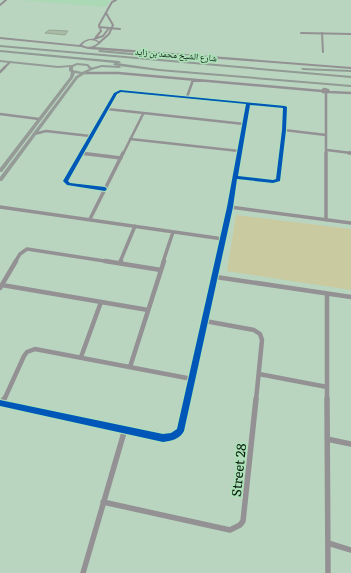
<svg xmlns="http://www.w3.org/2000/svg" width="351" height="573" viewBox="0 0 351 573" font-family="Literata,'Noto Naskh Arabic',serif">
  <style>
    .built { fill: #abd8b5 }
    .green { fill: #c9ca9f }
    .building { fill: #a8bca5; stroke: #96a895 }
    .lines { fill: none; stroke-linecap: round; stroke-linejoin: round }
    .minor-far4 { stroke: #939193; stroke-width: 2 }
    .minor-far3 { stroke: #939193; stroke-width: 2.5 }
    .minor-far2 { stroke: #939193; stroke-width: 3.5 }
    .minor-far1 { stroke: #939193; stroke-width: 4.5 }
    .minor { stroke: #939193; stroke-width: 5.5 }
    .tertiary { fill: #939193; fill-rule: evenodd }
    .secondary { fill: #959b97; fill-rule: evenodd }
    .motorway { fill: #919a94; fill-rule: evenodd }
    .cycleway-casing { stroke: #ade1b8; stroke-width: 2 }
    .cycleway { fill: #0057b8; fill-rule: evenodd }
    .labels { text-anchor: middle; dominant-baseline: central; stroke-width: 3.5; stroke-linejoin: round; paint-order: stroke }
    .far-street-label { font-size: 9px; fill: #061a0c; stroke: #ade1b8 }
    .near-street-label { font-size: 13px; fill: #061a0c; stroke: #ade1b8 }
  </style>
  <rect width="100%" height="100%" fill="#b9d5bf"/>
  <path class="built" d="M19 0H111L105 7Z"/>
  <path class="green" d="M236 215 351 229V290L227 271Z"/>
  <path class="building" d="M49 30 68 31 65 35 45 33Z"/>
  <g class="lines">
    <path class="minor-far4" d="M0 5 6 0
      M99 27 120 29
      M301 33 351 34
      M322 33 323 52
      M96 37 101 31 99 25 112 2 116 0
      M94 39 103 36 109 28
      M100 42 109 34 113 25 106 13
      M4 68 10 62"/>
    <path class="minor-far3" d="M0 72 5 67
      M85 73H118L322 91
      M324 89 328 90 329 92H323L322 91Z
      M329 92 351 93
      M326 93V154
      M187 97 193 80
      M107 109 244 124
      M0 114 39 119
      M284 130 326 135
      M34 134 46 131 90 136
      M130 139 239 151
      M327 150 351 153
      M80 153 86 154
      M81 154 116 93 121 91 285 107 281 154
      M123 154 143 114
      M239 154 248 103"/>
    <path class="minor-far2" d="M80 153 121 158
      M81 153 65 181 69 184 105 189
      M326 153V220
      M349 153H351
      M236 177 273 182 278 180 281 153
      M0 207 223 239
      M230 207 351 223
      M90 219 123 153
      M15 262 20 254 27 249 111 262
      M120 262 135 226
      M163 262 173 232
      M218 262 230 207 239 153"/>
    <path class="minor-far1" d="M105 261 161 270
      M120 263 121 261
      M216 277 351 297
      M2 285 148 310
      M0 288 16 261
      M327 294V400
      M205 321 254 330 260 334 262 340 256 400
      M81 357 101 302
      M130 367 164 261
      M259 374 327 387
      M4 400 24 356 27 352 35 349 192 379
      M187 400 218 261"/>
    <path class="minor" d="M327 399 328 573
      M0 403 163 438 173 436 180 431 187 399
      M2 403 4 399
      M327 439 351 444
      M103 502 230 530 240 525 243 521 256 399
      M328 543 351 550
      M83 573 125 429"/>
    <path class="tertiary" d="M0 37 79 45C85 38 94 36 101 43L95 47 351 67V69L88 49 81 47 0 39ZM90 40 96 41 98 43C93 47 88 48 82 45L85 42Z"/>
    <path class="secondary" d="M0 60 58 66 72 65 77 63 88 64 93 69 78 78 2 181H0V177L76 76 80 74 75 73 73 78 2 172H0V168L70 77 71 72 69 71V67L58 68 0 62ZM77 65 87 66 89 69 82 72 73 70V67Z"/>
    <path class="motorway" d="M0 45 351 76V78L0 47Z
      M0 50 119 61 121 62 120 63H117L159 69 351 85V87L159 71 119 66 121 67 120 68 102 67 91 70H90V68L102 65 119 66 114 65 113 64 115 63 0 52Z
      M100 50 185 58 187 59 185 60 99 52 98 51Z
      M302 68 351 70V72L303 70 301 69Z"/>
    <defs>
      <path id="cycleway" d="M120 90 285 106 287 107 286 130 280 181 273 183 237 179 233 207 184 431C180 439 171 441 163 442L0 406V400L163 434 171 433 177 429 227 207 246 104 121 92 117 94 68 181 70 183 105 187 107 189 105 191 67 185 63 181 114 93ZM250 105 283 108 282 130 276 179 273 180 238 176Z"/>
    </defs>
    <use href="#cycleway" class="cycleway-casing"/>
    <use href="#cycleway" class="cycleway"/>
  </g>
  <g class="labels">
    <g class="far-street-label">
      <text transform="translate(176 54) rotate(5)">شارع الشيخ محمد بن زايد</text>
    </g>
    <g class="near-street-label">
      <text transform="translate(238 470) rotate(-84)">Street 28</text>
    </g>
  </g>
</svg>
